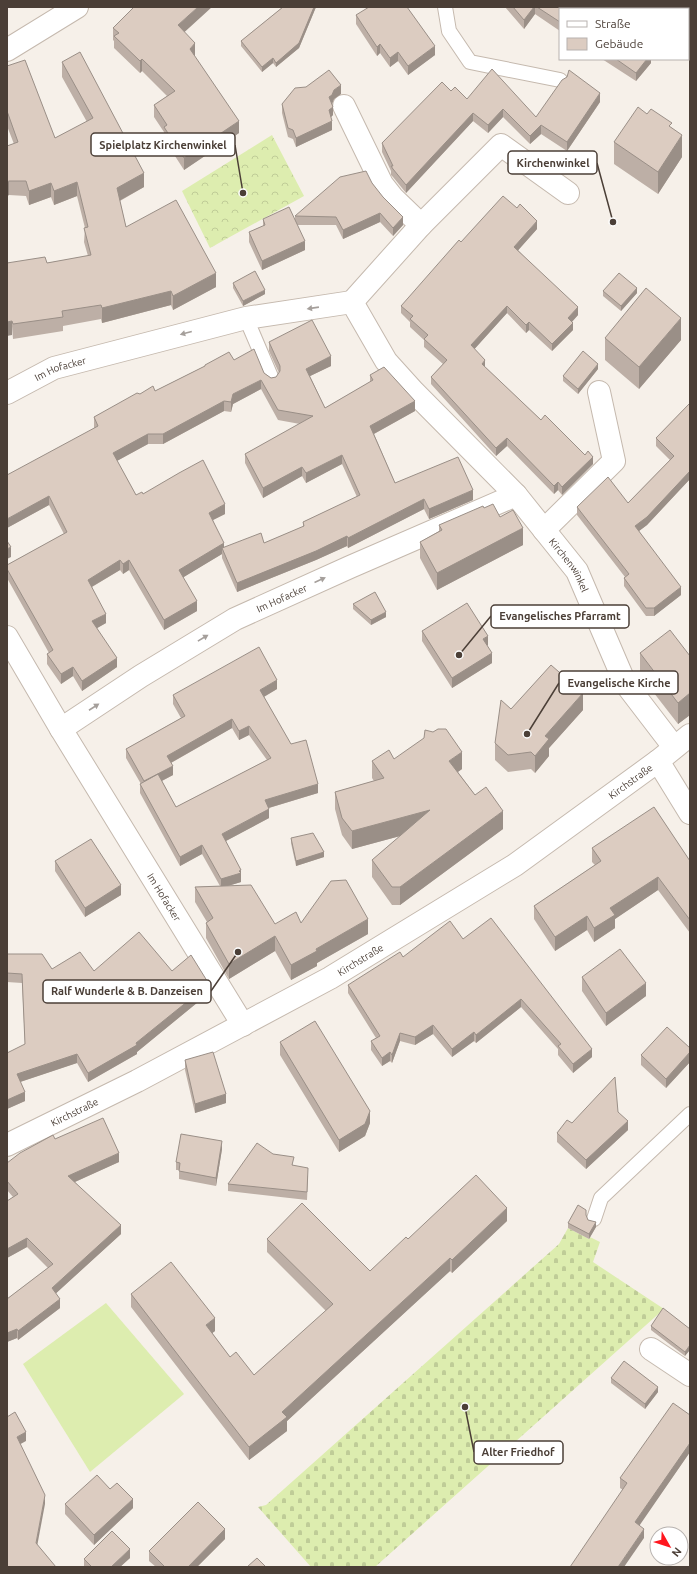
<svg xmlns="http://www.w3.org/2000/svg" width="697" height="1574" viewBox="0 0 697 1574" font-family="Ubuntu,sans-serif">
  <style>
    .grass { fill: #ddedaf }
    .forest { fill: url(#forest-crowns) }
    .cemetery { fill: url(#cemetery-stones) }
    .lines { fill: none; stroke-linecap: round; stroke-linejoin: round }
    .service-casing { stroke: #c5b9ae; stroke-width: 16 }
    .minor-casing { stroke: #c5b9ae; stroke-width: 24 }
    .tertiary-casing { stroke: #c5b9ae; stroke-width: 24 }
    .service { stroke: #fff; stroke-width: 14 }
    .minor { stroke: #fff; stroke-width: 22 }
    .tertiary { stroke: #fff; stroke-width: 22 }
    .wall { fill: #bdafa6; fill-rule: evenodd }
    .shaded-wall { fill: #9a8f87 }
    .building { fill: #dcccc1; stroke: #9a8f87 }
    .oneway { fill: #a59f9b }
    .labels { text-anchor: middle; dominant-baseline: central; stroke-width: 3; stroke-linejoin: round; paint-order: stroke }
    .street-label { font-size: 10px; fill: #4b3f37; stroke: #fff }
    .leader { fill: none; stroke: #4b3f37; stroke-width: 1.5 }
    .callout-dot { fill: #4b3f37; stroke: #fff; stroke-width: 1.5 }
    .callout { fill: #fff; stroke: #4b3f37; stroke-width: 1.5 }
    .callout-label { font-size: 11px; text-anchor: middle; font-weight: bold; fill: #4b3f37 }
  </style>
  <defs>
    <pattern id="forest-crowns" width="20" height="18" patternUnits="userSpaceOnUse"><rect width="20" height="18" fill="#ddedaf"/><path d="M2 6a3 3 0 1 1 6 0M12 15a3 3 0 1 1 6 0" fill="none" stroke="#bfcc97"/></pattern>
    <pattern id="cemetery-stones" width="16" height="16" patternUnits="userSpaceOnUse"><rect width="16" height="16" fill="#ddedaf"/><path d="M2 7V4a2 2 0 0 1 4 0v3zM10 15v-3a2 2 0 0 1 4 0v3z" fill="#bfcc97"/></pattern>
  </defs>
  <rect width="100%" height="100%" fill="#f6f0e9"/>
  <path class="grass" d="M106 1303 184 1394 90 1472 23 1364Z"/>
  <path class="forest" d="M272 135 304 196 210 248 182 191Z"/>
  <path class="cemetery" d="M568 1228 589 1239 590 1237 600 1242 593 1262 664 1309 375 1567H311L258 1507 266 1505 559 1244Z"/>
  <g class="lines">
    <defs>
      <path id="service" d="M445 7 449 31 470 62 560 80
        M246 318 272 379
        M594 1219 601 1198 690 1114"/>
      <g id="minor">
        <path d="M344 106 382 184 393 198 421 225"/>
        <path id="s1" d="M352 302 386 361 414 392 516 495 577 571 625 683 674 747"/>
        <path d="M352 302 421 225 501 145 568 193"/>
        <path id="s2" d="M7 393 54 368 246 318 352 302"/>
        <path d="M544 530 614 461 599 392"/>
        <path id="s3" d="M7 637 61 729 243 1025"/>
        <path id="s4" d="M61 729 141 676 235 619 350 567 516 495"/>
        <path d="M658 761 690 813"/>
        <path id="s5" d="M7 1145 137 1081 330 978 515 865 658 761 690 735"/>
        <path d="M651 1349 690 1375"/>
      </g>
      <path id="tertiary" d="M640 7 643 9
        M688 38 690 40
        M7 50 77 7"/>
    </defs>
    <use href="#service" class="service-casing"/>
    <use href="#minor" class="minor-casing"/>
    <use href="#tertiary" class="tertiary-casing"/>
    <use href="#service" class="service"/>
    <use href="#minor" class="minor"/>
    <use href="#tertiary" class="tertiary"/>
  </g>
  <path class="wall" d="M283 7H316L299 48 276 67 273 63 262 72 241 46V41Z
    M505 7H584L560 9V31L535 14 524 29Z
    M356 15 435 55 408 75 398 61 390 67 380 53 377 56 356 24Z
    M113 28 184 32 195 55 194 56 239 133 184 170 164 139V132L154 117V105L167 96 142 71 140 73 114 48V41L113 40Z
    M602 59H651V63L636 81Z
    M62 62 144 187 120 201 126 227 216 287 173 310 171 305 102 323 101 319 63 326V331L13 339 7 263H47L88 256 84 242 85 228 77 196 54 205 51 197 29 205 26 196 9 195 7 196 14 144 7 126V66L55 138 87 122 62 77Z
    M451 91 467 99 536 117 600 102 567 151 541 134 530 144 503 117 488 133 473 121 406 193 393 177 391 175V171L382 152V143Z
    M341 94 334 99 332 104 333 115 331 117 332 130 296 147 293 139 288 137 282 113V104Z
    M647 114 672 128 682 157 658 194 614 164V142Z
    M372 183 403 225 393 236 380 222 343 239 336 225H297L305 250 262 270 249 242V232L263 226V219H295V216Z
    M537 229 518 250 578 315 572 322 573 330 552 351 529 330 526 333 507 313 474 349 485 367 541 420 593 464 562 495 558 490 554 494 507 446 496 456 431 384V377L443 364 424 347V340L410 327V322L401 313V306L461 242Z
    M233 283 265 294 243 306 233 288Z
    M603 291 637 293 621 311 603 296Z
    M605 338 681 340 639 389 605 360Z
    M269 342 331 366 310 376 325 408 370 382V375L415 411 374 434 395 483 473 500 429 519 424 509 348 548 347 546 316 560 237 592 222 558V554L183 577 197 611 164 630 129 570 123 574 120 570 92 587 106 623 97 628 117 667 82 691 73 676 61 684 47 664V654L49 653 7 578V565L64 534 49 505 7 528 94 428V417L140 394 155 391 205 366V365L234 360 264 373 271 378 276 377 279 373 269 351ZM261 389 278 420 300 424 245 454V463L263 498 302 476 306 483 342 464 357 497 303 522V527L264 543 224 547 213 520 225 514 143 494 136 495 117 461 148 444H163L224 411 231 412 233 404Z
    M598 369 578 394 563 381V376Z
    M690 403V479L647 525 639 531 681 595 654 616H646L624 586V578L625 577 577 515V507L628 503 670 460 656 446V438Z
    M484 508 500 517 523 545 437 590 420 558V542L439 531V525Z
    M353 604 386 617 371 625 353 609Z
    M422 631 488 645 487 646 492 663 452 688 422 641Z
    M640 653 690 656V715L678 724 640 675Z
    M277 689 264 697 318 793 269 808V818L226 841 241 879V882L228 886 275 924 301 923 368 934 317 963V966L291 980 275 951 229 979 206 938V923L207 922 195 902V887L220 886 202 854 180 866 140 793V784H141L126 758V749L181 718 173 704V695ZM232 728 239 740 249 735 267 760 176 807 162 781 173 775 171 763Z
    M511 709 583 710 549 748V756L535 773 531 769 508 772 495 760V743Z
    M394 759 462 769 458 772 475 795 503 829 400 905H392L372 877V860L400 836 352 849 342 835 335 809V792L374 781 372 778V761Z
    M291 838 324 857 296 866 291 843Z
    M592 848 690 861V933L658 890 615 919V928L594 942 587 930 555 951 534 919V906L595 865 592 862Z
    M55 861 121 895 85 917 55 871Z
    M463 939 592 1057 573 1073 558 1055V1049L521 1007 476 1043 474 1041 452 1057 433 1034 415 1045 400 1041 392 1063 390 1061 382 1066 371 1050V1041L376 1038 348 993V985L403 957Z
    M7 954 52 969 94 971H172L209 993 137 1052V1054L88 1082 77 1063 20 1082 25 1101 7 1109 25 1044 22 983 7 982Z
    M582 977 646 996 606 1026 582 991Z
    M280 1042 370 1123 365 1136 339 1152 280 1055Z
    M690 1048V1062L666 1088 641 1065V1055Z
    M185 1060 226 1103 195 1113 185 1070Z
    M618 1112 628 1130 586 1169 557 1142V1133L572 1123Z
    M55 1139 119 1162 75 1182 121 1234 56 1293 60 1308 18 1340 17 1338 7 1342V1299L48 1268 27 1247 7 1258V1201L13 1197 7 1190V1163Z
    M222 1149 216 1186 179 1179V1170H176V1162Z
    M273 1154 293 1165 308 1176 307 1200 228 1191V1184Z
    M586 1217 588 1220 596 1227 589 1239 568 1228V1223Z
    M507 1221 452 1273 450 1271 287 1421V1431L249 1460 131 1307V1294L215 1331 212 1333 230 1357 254 1375 326 1311 267 1252V1239L370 1271 408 1239Z
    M651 1326 690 1329 685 1356 651 1330Z
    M611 1378 658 1392 645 1409 611 1383Z
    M690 1415V1452L639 1525 644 1538 623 1490 620 1488V1478Z
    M110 1489 133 1508 94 1545 65 1514V1504Z
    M225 1539 197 1567H156L149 1561V1551Z
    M130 1558 120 1567H84V1559Z"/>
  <path class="shaded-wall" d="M198 7H212L178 38V25Z
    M314 7H316L299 48 276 67V63Z
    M534 7H535V14L524 29V20Z
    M195 43V55L190 61V49Z
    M380 44V53L377 56V47Z
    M435 46V55L408 75V66Z
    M398 52V61L390 67V58Z
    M273 58V63L262 72V67Z
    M142 59V71L140 73V61Z
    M647 59H651V63L636 81V73Z
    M341 85V94L334 99 332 104 329 97 334 90Z
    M600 93V102L567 151V142Z
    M333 107V115L329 119V110Z
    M503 109V117L488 133V125Z
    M473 113V121L406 193V185Z
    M239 121V133L184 170V158Z
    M332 121V130L296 147V138Z
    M541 125V134L530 144V136Z
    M682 135V157L658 194V172Z
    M144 173V187L117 202V188Z
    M9 181V195L7 196V182Z
    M77 182V196L54 205V191Z
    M51 183V197L29 205V191Z
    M380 213V222L343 239V230Z
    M403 217V225L393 236V228Z
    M537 221V229L514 255V247Z
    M305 241V250L262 270V261Z
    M216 273V287L173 310V296Z
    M637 288V293L621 311V306Z
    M265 290V294L243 306V301Z
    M171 291V305L102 323V308Z
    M507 306V313L471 353V345Z
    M578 307V315L568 326V318Z
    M681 318V340L639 389V367Z
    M12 321V335L7 336V322Z
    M529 322V330L526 333V325Z
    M573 323V330L552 351V344Z
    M331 356V366L306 378V369Z
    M485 360V368L482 364Z
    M598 364V369L578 394V389Z
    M261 380V389L233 404 231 412V402L233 394Z
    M224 401V411L163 444V434Z
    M415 401V411L370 436V426Z
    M148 434V444L113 463V453Z
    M507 438V446L496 456V448Z
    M342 455V464L306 483V473Z
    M593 457V464L562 495V487Z
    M302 467V476L263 498V488Z
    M690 471V479L647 525 635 534V526Z
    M558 482V490L554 494V486Z
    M473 490V500L429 519V509Z
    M49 496V505L7 528V519Z
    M424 499V509L348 548V538Z
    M225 504V514L209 522V513Z
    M523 528V545L437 590V573Z
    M347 536V546L316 560 237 592V583Z
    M224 543V553L222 548V554L179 580V570Z
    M11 547V557L7 559V549Z
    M120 560V570L88 589V580Z
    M129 560V570L123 574V564Z
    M681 587V595L654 616V608Z
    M197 601V611L164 630V620Z
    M386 612V617L371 625V620Z
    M106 614V623L92 631V621Z
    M488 636V645L483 648V639Z
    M492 653V663L452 688V678Z
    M117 658V667L82 691V681Z
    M73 667V676L61 684V674Z
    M277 680V689L260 699V690Z
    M583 693V710L549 748V756L535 773V756L545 736Z
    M690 693V715L678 724V703Z
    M232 719V728L167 765V756Z
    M249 726V735L239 740V731Z
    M462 752V769L449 778V761Z
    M173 766V775L144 790V781Z
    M318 784V793L265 809V800Z
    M269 809V818L222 843V834Z
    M430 810V828L352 849V831Z
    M503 811V829L400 905V887Z
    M202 845V854L180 866V857Z
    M324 852V857L296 866V861Z
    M241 870V882L221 888V879Z
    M658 877V890L615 919V928L594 942V928L610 908Z
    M121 885V895L85 917V908Z
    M587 916V930L555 951V937Z
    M368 919V934L317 963V966L291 980V965L316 949Z
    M275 936V951L229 979V964Z
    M646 983V996L606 1026V1013Z
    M209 984V993L137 1052V1054L88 1082V1073L136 1043Z
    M521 999V1007L476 1043V1035Z
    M433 1025V1034L415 1045V1037Z
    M474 1032V1041L452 1057V1049Z
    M400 1033V1041L392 1063V1055Z
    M592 1049V1057L573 1073V1064Z
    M390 1052V1061L382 1066V1058Z
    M690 1052V1062L666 1088V1079Z
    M77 1054V1063L17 1083V1074Z
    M25 1092V1101L7 1109V1100Z
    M226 1094V1103L195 1113V1104Z
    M370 1111V1123L365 1136 339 1152V1140Z
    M628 1121V1130L586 1169V1160Z
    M222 1141V1149L216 1186V1178Z
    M119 1153V1162L68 1185V1176Z
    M507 1208V1221L452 1273V1260Z
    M596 1222V1227L589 1239V1234Z
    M121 1225V1234L52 1297V1288Z
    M27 1238V1247L7 1258V1249Z
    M450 1258V1271L287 1421V1431L249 1460V1447L282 1412Z
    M60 1299V1308L18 1340V1331Z
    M215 1318V1331L206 1338V1325Z
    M17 1329V1338L7 1342V1333Z
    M690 1345V1350L685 1356V1352Z
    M658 1387V1392L645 1409V1404Z
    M26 1432V1441L17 1446V1437Z
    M690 1443V1452L635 1532V1522Z
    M45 1495V1504L36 1552V1543Z
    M133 1499V1508L94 1545V1535Z
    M225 1529V1539L197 1567H188Z
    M644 1529V1538L624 1567H618Z
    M130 1549V1558L120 1567H111Z"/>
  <path class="building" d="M134 7H198L178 25 195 43 190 49 239 121 184 158 164 127 167 125 154 105 175 91 142 59 140 61 114 36 119 33 113 28Z
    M283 7H314L299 43 276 63 273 58 262 67 241 41Z
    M369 7H407L435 46 408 66 398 52 390 58 380 44 377 47 356 15Z
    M513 7H534L524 20Z
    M537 7H584L589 9H560V22Z
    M80 52 144 173 117 188 126 227 176 200 216 273 173 296 171 291 102 308 101 305 62 311 63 317 13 324 12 321 7 322V263L45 257 47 263 91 255 84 228 88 227 77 182 54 191 51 183 29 191 26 181H9L7 182V146L18 142 7 111V66L25 60 55 138 93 118 62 62Z
    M616 59H647L636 73Z
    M492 69 536 117 562 80 567 77 569 70 600 93 567 142 541 125 530 136 503 109 488 125 473 113 406 185 393 169 391 166H393L382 143 442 82 451 91 455 87 467 99Z
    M329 70 341 85 334 90 332 95 329 97 333 107 329 110 332 121 296 138 293 130 288 128 282 104 295 88 306 87Z
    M638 107 647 114 651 109 672 123 669 126 682 135 658 172 614 142Z
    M366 171 372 183 383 197 403 217 393 228 380 213 343 230 336 217 295 216 340 177Z
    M503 196 517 208 520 204 537 221 514 247 578 307 568 318 573 323 552 344 529 322 526 325 507 306 471 345 485 360 482 364 541 420 545 415 585 455 588 451 593 457 562 487 558 482 554 486 507 438 496 448 431 377 447 360 424 339 428 335 410 319 413 316 401 306 459 240 461 242Z
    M289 207 305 241 262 261 249 232 265 225 263 219Z
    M255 271 265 290 243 301 233 283Z
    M619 273 637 288 621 306 603 291Z
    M646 288 681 318 639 367 605 338Z
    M312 320 331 356 306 369 325 408 373 380 370 375 384 367 415 401 370 426 395 483 458 457 473 490 429 509 424 499 348 538 347 536 316 551 237 583 222 548 261 533 264 543 304 526 303 522 360 495 342 455 306 473 302 467 263 488 245 454 313 416 278 410 261 380 233 394 231 402 224 401 163 434H148L113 453 136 495 142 492 143 494 179 473 203 460 225 504 209 513 224 543 179 570 197 601 164 620 129 560 123 564 120 560 88 580 106 614 92 621 117 658 82 681 73 667 61 674 47 654 53 650 7 569V565L67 532 49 496 7 519V475L98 426 94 417 137 393 140 394 153 386 155 391 205 366V365L229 352 234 360 254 349 264 373 271 378 276 377 280 371V366L269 342Z
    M583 351 598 364 578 389 563 376Z
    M690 403V471L647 517 635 526 681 587 654 608H646L624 578 629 574 577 507 608 477 628 503 674 456 656 438Z
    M493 504 500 517 513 510 523 528 437 573 420 542 442 530 439 525 483 506 484 508Z
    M7 541 11 547 7 549Z
    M375 592 386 612 371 620 353 604Z
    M467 603 488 636 483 639 492 653 452 678 422 631Z
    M670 630 690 656V693L678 703 640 653Z
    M259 647 277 680 260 690 291 744 306 740 318 784 265 800 269 809 222 834 241 870 239 871 241 873 221 879 202 845 180 857 140 784 158 774 176 807 271 758 249 726 239 731 232 719 167 756 173 766 144 781 126 749 185 716 173 695Z
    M551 665 583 693 545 736 549 739 535 756 531 752 508 755 495 743 501 700 511 709Z
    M438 729H446L462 752 449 761 475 795 486 787 503 811 400 887H392L372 860 430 810 352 831 342 818 335 792 384 778 372 761 389 750 394 759 424 738 425 730 433 732Z
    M654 807 690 861V920L658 877 610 908 615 915 594 928 587 916 555 937 534 906 601 861 592 848Z
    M313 833 324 852 296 861 291 838Z
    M91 839 121 885 85 908 55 861Z
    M346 880 368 919 316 949 317 951 291 965 275 936 229 964 206 923 213 918 195 887 251 885 275 924 296 912 301 923 331 881Z
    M491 918 592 1049 573 1064 558 1046 561 1044 521 999 476 1035 474 1032 452 1049 433 1025 415 1037 400 1033 392 1055 390 1052 382 1058 371 1041 380 1036 348 985 400 952 403 957 450 921 463 939Z
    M139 932 172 971 191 955 209 984 136 1043 137 1045 88 1073 77 1054 17 1074 25 1092 7 1100V1053L25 1044 22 974 7 973V954H42L52 969 80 952 94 971Z
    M620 949 646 983 606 1013 582 977Z
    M315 1021 370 1111 365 1124 339 1140 280 1042Z
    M667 1027 690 1048V1052L666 1079 641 1055Z
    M213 1052 226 1094 195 1104 185 1060Z
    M615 1077 618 1112 628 1121 586 1160 557 1133 567 1120 572 1123Z
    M103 1118 119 1153 68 1176 121 1225 52 1288 60 1299 18 1331 17 1329 7 1333V1299L53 1264 27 1238 7 1249V1201L18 1194 7 1181V1163L20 1153 53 1135 55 1139Z
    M181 1134 222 1141 216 1178 179 1171 180 1163 176 1162Z
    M257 1143 273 1154 294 1157 292 1165 308 1168 307 1192 228 1184Z
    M476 1175 507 1208 452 1260 450 1258 282 1412 287 1417 249 1447 131 1294 171 1262 215 1318 206 1325 230 1357 236 1352 254 1375 333 1304 267 1239 302 1203 370 1271 406 1237 408 1239Z
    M578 1205 586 1210V1215L588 1220 596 1222 589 1234 568 1223Z
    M663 1308 690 1329V1345L685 1352 651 1326Z
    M624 1361 658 1387 645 1404 611 1378Z
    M673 1403 690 1415V1443L635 1522 644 1529 618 1567H570L627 1483 620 1478Z
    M15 1412 26 1432 17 1437 45 1495 36 1543 56 1567H7V1417Z
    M97 1475 110 1489 117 1483 133 1499 94 1535 65 1504Z
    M198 1502 225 1529 188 1567H165L149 1551Z
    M112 1531 130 1549 111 1567H92L84 1559Z
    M257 1558 266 1567H247Z"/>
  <defs><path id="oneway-solid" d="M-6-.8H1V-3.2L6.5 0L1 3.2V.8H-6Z"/></defs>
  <g class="oneway">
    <use href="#oneway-solid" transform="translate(313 308) rotate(172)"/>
    <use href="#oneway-solid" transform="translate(186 333) rotate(165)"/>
    <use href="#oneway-solid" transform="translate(320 580) rotate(-24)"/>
    <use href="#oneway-solid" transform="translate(203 638) rotate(-31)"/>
    <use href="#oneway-solid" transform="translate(94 707) rotate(-33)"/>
  </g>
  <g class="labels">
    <g class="street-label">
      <text stroke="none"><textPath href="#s2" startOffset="59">Im Hofacker</textPath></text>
      <text stroke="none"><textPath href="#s1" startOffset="343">Kirchenwinkel</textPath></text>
      <text stroke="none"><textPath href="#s4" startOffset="257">Im Hofacker</textPath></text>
      <text stroke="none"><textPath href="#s5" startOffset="723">Kirchstraße</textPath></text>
      <text stroke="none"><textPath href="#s3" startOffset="304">Im Hofacker</textPath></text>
      <text stroke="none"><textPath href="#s5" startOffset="399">Kirchstraße</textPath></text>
      <text stroke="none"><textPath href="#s5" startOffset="75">Kirchstraße</textPath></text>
    </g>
  </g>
  <path class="leader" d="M243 193L235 145M613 222L597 163M459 655L491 616M527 734L559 683M238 952L211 991M465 1407L474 1452"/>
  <g class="callout-dot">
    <circle cx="243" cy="193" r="4"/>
    <circle cx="613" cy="222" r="4"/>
    <circle cx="459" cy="655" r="4"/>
    <circle cx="527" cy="734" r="4"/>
    <circle cx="238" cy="952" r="4"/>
    <circle cx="465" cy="1407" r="4"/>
  </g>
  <g class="callout">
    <rect x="91" y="133" width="144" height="23" rx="4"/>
    <rect x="508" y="151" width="89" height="23" rx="4"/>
    <rect x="491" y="605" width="138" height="23" rx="4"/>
    <rect x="559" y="671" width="119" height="23" rx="4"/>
    <rect x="43" y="980" width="168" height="23" rx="4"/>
    <rect x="474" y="1441" width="89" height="23" rx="4"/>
  </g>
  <g class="callout-label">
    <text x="163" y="149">Spielplatz Kirchenwinkel</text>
    <text x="553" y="167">Kirchenwinkel</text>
    <text x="560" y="620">Evangelisches Pfarramt</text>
    <text x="619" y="687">Evangelische Kirche</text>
    <text x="127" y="995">Ralf Wunderle &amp; B. Danzeisen</text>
    <text x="518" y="1456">Alter Friedhof</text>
  </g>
  <rect width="697" height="1574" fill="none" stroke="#4b3f37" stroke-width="16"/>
  <rect x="559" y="8" width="130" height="52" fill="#ffffff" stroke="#b7b2af"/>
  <rect x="567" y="21" width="20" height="6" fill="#ffffff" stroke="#b7b2af"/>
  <text x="595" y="28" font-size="12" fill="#4b3f37">Straße</text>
  <rect x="567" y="38" width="20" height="12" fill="#dcccc1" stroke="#b7b2af"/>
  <text x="595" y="48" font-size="12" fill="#4b3f37">Gebäude</text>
  <g transform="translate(669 1546) rotate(129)"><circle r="19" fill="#ffffff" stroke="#b7b2af"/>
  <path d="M0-3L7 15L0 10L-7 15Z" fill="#ff171f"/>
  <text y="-6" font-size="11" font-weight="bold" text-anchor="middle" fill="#4b3f37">N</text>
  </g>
</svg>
